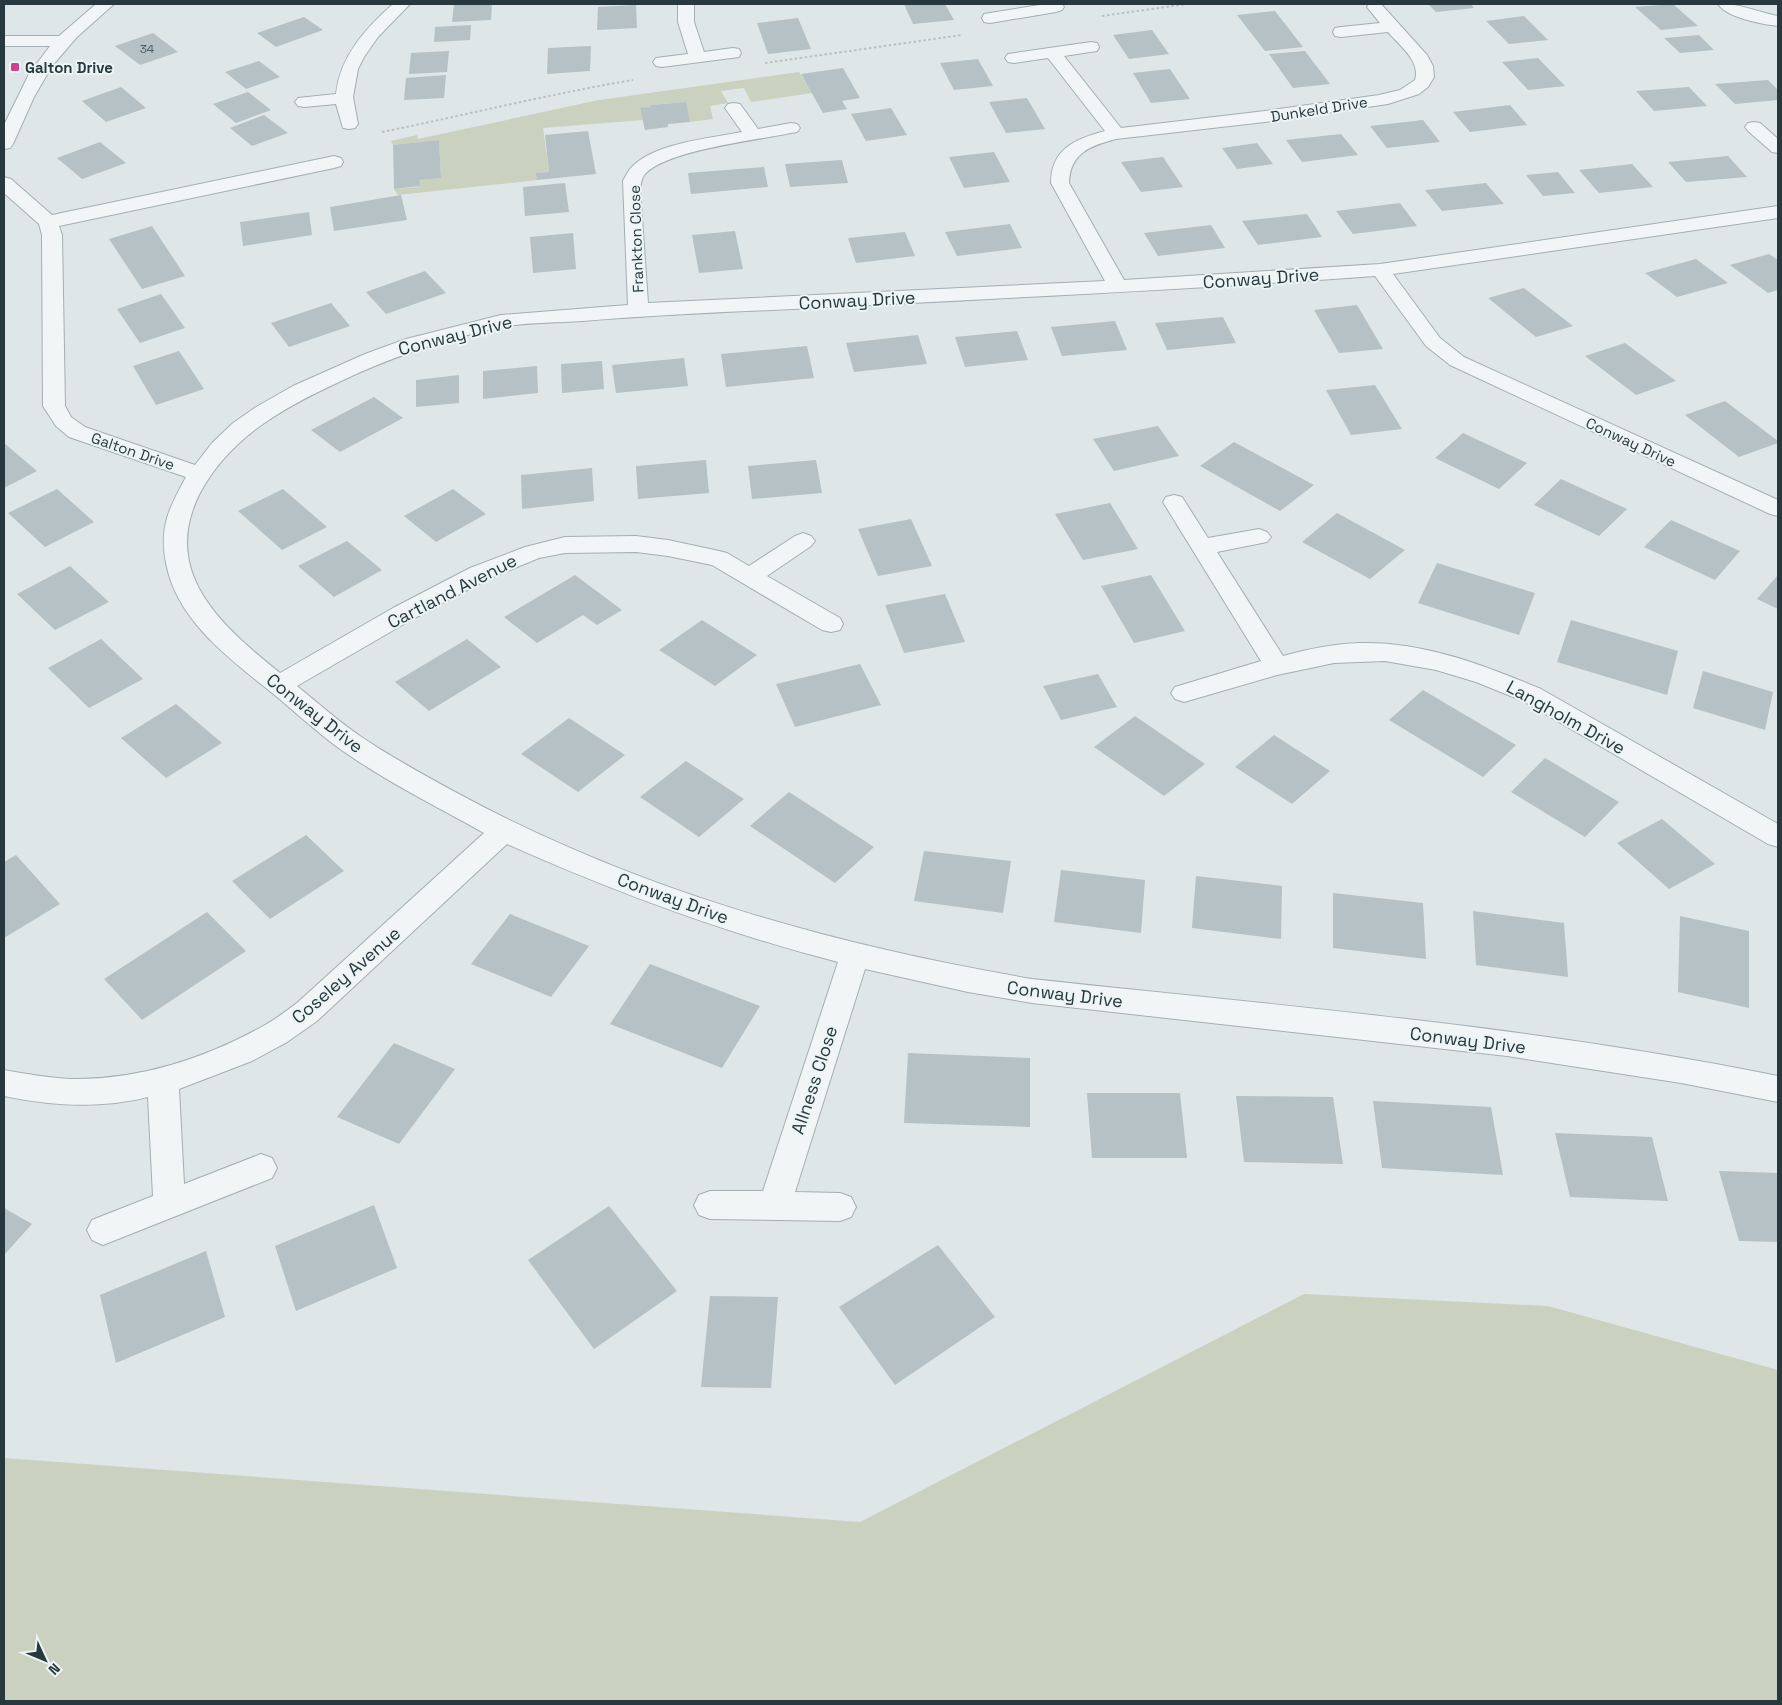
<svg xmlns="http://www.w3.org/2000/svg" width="1782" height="1705" viewBox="0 0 1782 1705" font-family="'Space Grotesk',sans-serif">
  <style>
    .green { fill: #cbd1bf }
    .building { fill: #b5c1c4 }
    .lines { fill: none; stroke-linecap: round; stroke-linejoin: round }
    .minor-casing { stroke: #a3afb2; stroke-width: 2 }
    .path { stroke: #b8c0c2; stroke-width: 2; stroke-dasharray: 2.5 2.5; stroke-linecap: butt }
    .minor { fill: #f1f5f6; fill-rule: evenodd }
    .poi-dot { fill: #cd4390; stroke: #edf4f5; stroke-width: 2 }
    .labels { text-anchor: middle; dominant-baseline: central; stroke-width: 4; stroke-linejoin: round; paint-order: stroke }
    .far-number-label { font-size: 12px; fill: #4a5b60 }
    .far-poi-label { font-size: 15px; font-weight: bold; fill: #27393e; stroke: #edf4f5; text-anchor: start }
    .far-street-label { font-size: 15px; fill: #27393e; stroke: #edf4f5 }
    .street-label { font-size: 18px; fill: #27393e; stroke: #edf4f5 }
  </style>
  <rect width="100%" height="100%" fill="#dee6e8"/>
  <path class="green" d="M799 72 812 93 751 102 744 88 721 91 728 103 710 106 713 119 690 122 685 102 651 105V107L640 109 643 120 543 128 549 172 537 173V180L398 195 394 189 419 187V180L441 178 439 140 393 145 391 141 417 135 418 139 599 100Z
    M1304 1294 1548 1306 1778 1370V1701H4V1458L860 1522Z"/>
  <path class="building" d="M454 4H492L491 20 452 22Z
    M904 4H945L954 20 913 24Z
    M1428 4H1471L1474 8 1436 12Z
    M1673 4 1698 26 1661 30 1635 7Z
    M636 5 637 28 597 30 598 7Z
    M1275 11 1303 47 1265 51 1237 15Z
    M1524 16 1548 40 1509 44 1486 21Z
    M304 17 323 30 276 47 257 33Z
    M798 18 811 49 768 54 757 23Z
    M471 25 470 40 434 42 435 27Z
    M1152 30 1169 54 1129 59 1113 35Z
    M153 33 178 52 140 65 115 46Z
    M1699 35 1714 50 1680 53 1664 38Z
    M591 46 590 71 547 74 548 48Z
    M449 51 447 72 409 74 411 53Z
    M1305 51 1330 84 1293 88 1269 54Z
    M1538 58 1565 86 1528 90 1502 62Z
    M978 59 993 86 954 90 940 63Z
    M259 61 280 77 246 89 225 72Z
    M843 68 860 98 842 101 847 109 823 113 801 74Z
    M1170 69 1190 99 1151 103 1133 73Z
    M446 75 444 98 404 100 406 78Z
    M1768 80 1778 90V100L1735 104 1715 84Z
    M121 87 146 108 106 122 82 101Z
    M1689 87 1707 106 1654 111 1636 91Z
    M248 92 271 110 236 123 213 104Z
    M1027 98 1045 129 1006 133 989 102Z
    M686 102 690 122 668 124V127L645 130 640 108 651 107V105Z
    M1510 105 1527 125 1470 132 1453 112Z
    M891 108 907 135 866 141 851 114Z
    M264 115 288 133 252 146 230 128Z
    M1423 120 1440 142 1387 148 1370 126Z
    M588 131 596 174 537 180 536 173 549 172 545 135Z
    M1341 134 1358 155 1302 162 1286 140Z
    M439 140 441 178 419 180 420 186 394 189 393 145Z
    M100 142 126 163 82 179 57 158Z
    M1257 143 1273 164 1237 169 1222 148Z
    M994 152 1010 182 964 188 949 157Z
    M1728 156 1747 177 1686 182 1668 162Z
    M1163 157 1183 187 1141 192 1121 162Z
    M842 160 848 183 790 187 785 164Z
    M1632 164 1653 187 1599 193 1579 170Z
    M764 167 768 187 691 194 688 173Z
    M1558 172 1575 193 1543 196 1526 175Z
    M565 183 569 212 525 216 523 187Z
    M1486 183 1504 204 1442 211 1425 190Z
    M401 195 407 220 334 231 330 207Z
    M1400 203 1417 226 1353 234 1336 211Z
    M309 212 312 235 243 246 240 222Z
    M1307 214 1322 237 1258 245 1242 221Z
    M1010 224 1022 248 957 256 945 232Z
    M1211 225 1225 248 1158 256 1144 233Z
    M152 226 185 276 142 289 109 239Z
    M735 231 743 269 699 273 692 235Z
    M905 232 915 256 856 263 848 238Z
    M573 233 576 269 533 273 530 237Z
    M1769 254 1778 260V290L1768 293 1730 265Z
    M1696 259 1728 283 1677 297 1645 273Z
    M425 271 446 293 386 314 366 292Z
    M1524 288 1573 326 1536 337 1488 298Z
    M161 294 185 328 140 343 117 309Z
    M331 303 350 326 289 347 271 323Z
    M1357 305 1383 349 1339 353 1314 310Z
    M1223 317 1236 343 1167 350 1155 323Z
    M1115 321 1127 350 1062 356 1051 327Z
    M1017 331 1028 360 965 367 955 337Z
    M918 335 927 364 854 372 846 343Z
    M1625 343 1676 381 1636 395 1585 356Z
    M807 346 814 378 726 387 721 354Z
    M179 351 204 389 156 405 133 366Z
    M684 358 688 386 616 393 612 365Z
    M602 361 604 389 562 393 561 364Z
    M537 366 538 393 483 399V371Z
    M459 375V403L416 407V380Z
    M1375 385 1402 429 1351 435 1326 390Z
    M374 397 403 418 340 452 311 430Z
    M1725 401 1778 441V443L1739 457 1685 415Z
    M1158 426 1179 456 1114 471 1093 439Z
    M1463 433 1527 463 1499 489 1435 458Z
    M1234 442 1314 485 1280 511 1200 466Z
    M4 443 37 471 4 488Z
    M706 460 709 493 638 499 636 466Z
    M816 460 822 493 752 499 748 466Z
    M592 468 594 501 522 509 521 475Z
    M1561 479 1627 509 1599 536 1534 505Z
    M57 489 94 522 45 547 8 513Z
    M283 489 327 527 282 550 238 511Z
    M453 489 486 514 436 542 404 516Z
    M1110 503 1138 549 1083 560 1055 514Z
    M1337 513 1405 550 1370 579 1302 542Z
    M911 519 932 566 878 576 858 529Z
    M1671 520 1740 551 1715 580 1644 547Z
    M347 541 382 570 334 597 298 566Z
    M1437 563 1535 593 1519 635 1418 603Z
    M70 566 109 602 55 630 17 594Z
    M575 575 622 610 597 625 583 615 537 643 504 617Z
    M1151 575 1185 631 1134 643 1101 586Z
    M1778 575V609L1757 599Z
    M945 594 965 642 904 653 885 605Z
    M702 620 757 655 715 686 659 650Z
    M1571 620 1678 651 1667 695 1557 662Z
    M101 639 143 679 89 708 48 668Z
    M467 639 501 667 429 711 395 682Z
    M860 664 881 705 795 727 776 684Z
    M1703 671 1773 692 1765 730 1693 708Z
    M1098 674 1117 707 1061 720 1043 686Z
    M1423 690 1516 745 1483 777 1389 720Z
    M176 704 222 743 166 778 121 738Z
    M1135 716 1205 764 1164 796 1094 747Z
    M569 718 625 755 578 792 521 754Z
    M1274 735 1330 771 1292 804 1235 767Z
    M1545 758 1619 802 1585 837 1511 792Z
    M686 761 744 799 699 837 640 797Z
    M789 792 874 847 835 883 750 826Z
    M1662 819 1715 864 1669 889 1617 843Z
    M306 835 344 871 270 919 232 881Z
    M924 851 1011 861 1003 913 914 901Z
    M16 855 60 904 4 938V862Z
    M1061 870 1145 880 1141 933 1054 922Z
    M1196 876 1282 886 1281 939 1192 928Z
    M1333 893 1423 903 1426 959 1333 948Z
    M1473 911 1564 923 1568 977 1476 965Z
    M207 912 246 951 142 1020 104 979Z
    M510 914 589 946 551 997 471 964Z
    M1680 916 1749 931V1008L1678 992Z
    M650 964 760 1006 722 1068 610 1024Z
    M394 1043 455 1069 399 1144 337 1117Z
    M908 1053 1030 1058V1127L904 1123Z
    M1087 1093H1180L1187 1158H1092Z
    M1236 1096 1333 1097 1343 1164 1244 1162Z
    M1373 1101 1491 1107 1503 1175 1382 1168Z
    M1555 1133 1652 1137 1668 1201 1570 1197Z
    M1719 1171 1778 1173V1242L1739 1241Z
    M374 1205 397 1268 296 1311 275 1246Z
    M609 1206 677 1291 594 1349 528 1260Z
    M4 1208 32 1224 4 1255Z
    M938 1245 995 1317 895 1385 839 1307Z
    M206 1251 225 1317 116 1363 100 1295Z
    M710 1296 778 1297 771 1388 701 1387Z"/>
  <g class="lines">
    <defs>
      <path id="minor" d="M96 4H114L77 37 52 66 34 97 13 144 10 148 4 149V125L29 74 50 46H4V36H59Z
        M393 4H410L378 37 364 57 358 69 353 97 358 124 355 128 349 129 343 128 336 104 304 107 298 106 295 102 298 98 336 94C340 56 366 28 393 4Z
        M678 4H694V22L704 52 733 48 739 49 741 53 739 57 662 67 656 66 653 62 656 58 688 54 678 22Z
        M1046 4H1062L1064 7 1062 10 1056 12 990 23 984 22 982 18 984 14 990 13Z
        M1369 4H1381L1427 55 1433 66 1434 77 1428 87 1419 94 1388 104 1265 122 1116 139C1090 146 1070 153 1069 183L1124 280 1380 264 1778 206V218L1393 274 1440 338 1464 357 1778 500V516L1770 514 1450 365 1426 346 1375 276C1181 290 987 299 794 309 724 312 653 315 583 321 555 323 524 322 496 328 440 341 391 357 339 382 283 408 230 437 200 493 159 573 223 627 280 673L393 608 470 568 525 547 565 537 636 536 668 540 719 551 727 553 749 566 795 536 803 533 811 536 815 541 811 546 767 576 840 618 843 624 840 630 831 632 822 630 712 565 668 556 636 552 565 553 539 558 486 580 411 620 297 686C318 703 338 721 360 736 391 757 424 775 457 793 636 890 832 945 1032 979 1281 1006 1532 1026 1778 1076V1102L1681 1083 1507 1056 1032 1003 968 992 865 969 795 1192 840 1193 851 1197 856 1207 851 1217 840 1221 710 1219 699 1215 694 1205 699 1195 710 1191H763L838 962C725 933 615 892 507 844L317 1021 287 1042 252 1061 179 1089 184 1184 261 1154 272 1158 277 1168 272 1178 103 1245 92 1240 87 1230 92 1220 153 1196 148 1097C100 1109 52 1106 4 1096V1070C27 1074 49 1078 72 1079 139 1080 207 1058 265 1025 276 1019 286 1011 297 1003L484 833C436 806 385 781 340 749 314 730 291 708 266 688 226 656 176 618 166 563 159 527 169 508 186 477L69 437 56 426 43 406 42 235 39 224 4 193V177L11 179 52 215 334 156 341 158 343 162 341 166 334 168 59 226 62 235 65 406 71 417 85 427 195 465 212 443 233 423 256 407 293 386 365 354 406 339 501 315 628 305 623 181C625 177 628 171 631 168 653 143 711 138 742 132L725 108 728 104 734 103 740 104 758 129 791 123 797 124 800 128 797 132 791 133C758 140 667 150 645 174 641 179 641 184 640 189L648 303 1105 281 1051 183C1051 149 1075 139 1105 131L1048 58 1014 63 1008 62 1005 58 1008 54 1091 42 1097 43 1099 47 1097 51 1064 56 1121 128 1265 111 1379 95 1400 90 1415 80C1421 61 1399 45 1388 32L1341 37 1335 36 1333 32 1335 28 1341 27 1380 23 1367 7Z
        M1718 4C1739 3 1757 12 1778 16V26C1762 24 1727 18 1718 4Z
        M1754 122 1760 123 1778 139V153L1772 152 1748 131 1745 127 1748 123Z
        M1174 495 1182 497 1208 538 1259 529 1267 532 1271 537 1267 542 1217 552 1283 656C1308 649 1333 644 1359 643 1422 641 1484 665 1541 689L1778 824V847L1768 844 1523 701 1476 682 1436 670 1385 661 1334 663 1277 675 1184 702 1175 699 1171 693 1175 687 1261 661 1163 502 1166 497Z"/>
    </defs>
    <use href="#minor" class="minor-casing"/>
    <path class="path" d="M1102 16 1187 4
      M765 63 962 35
      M382 132C466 115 549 94 633 80"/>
    <use href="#minor" class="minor"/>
  </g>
  <rect class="poi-dot" x="10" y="62" width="10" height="10" rx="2.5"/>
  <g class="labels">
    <g class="far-number-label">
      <text x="147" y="49">34</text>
    </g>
    <g class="far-poi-label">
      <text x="25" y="67">Galton Drive</text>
    </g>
    <g class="far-street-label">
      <text transform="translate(1319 109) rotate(-9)">Dunkeld Drive</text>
      <text transform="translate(636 239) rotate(-92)">Frankton Close</text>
      <text transform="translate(1631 442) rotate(25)">Conway Drive</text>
      <text transform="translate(133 451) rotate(19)">Galton Drive</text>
    </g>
    <g class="street-label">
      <text transform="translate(1261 278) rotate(-4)">Conway Drive</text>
      <text transform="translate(857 300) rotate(-3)">Conway Drive</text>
      <text transform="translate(455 335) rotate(-14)">Conway Drive</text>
      <text transform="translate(452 591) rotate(-27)">Cartland Avenue</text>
      <text transform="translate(315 713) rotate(38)">Conway Drive</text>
      <text transform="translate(1566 717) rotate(29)">Langholm Drive</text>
      <text transform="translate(673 898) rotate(20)">Conway Drive</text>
      <text transform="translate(346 975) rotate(-41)">Coseley Avenue</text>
      <text transform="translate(1065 994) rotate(7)">Conway Drive</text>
      <text transform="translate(1468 1040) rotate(7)">Conway Drive</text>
      <text transform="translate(814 1080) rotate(-72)">Allness Close</text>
    </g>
  </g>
  <rect width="1782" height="1705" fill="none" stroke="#27393e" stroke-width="10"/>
  <g transform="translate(45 1660) rotate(134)" stroke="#edf4f5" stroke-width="4" paint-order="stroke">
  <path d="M0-4L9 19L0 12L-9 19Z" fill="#27393e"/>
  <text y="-8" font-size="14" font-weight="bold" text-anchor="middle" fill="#27393e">N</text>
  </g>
</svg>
